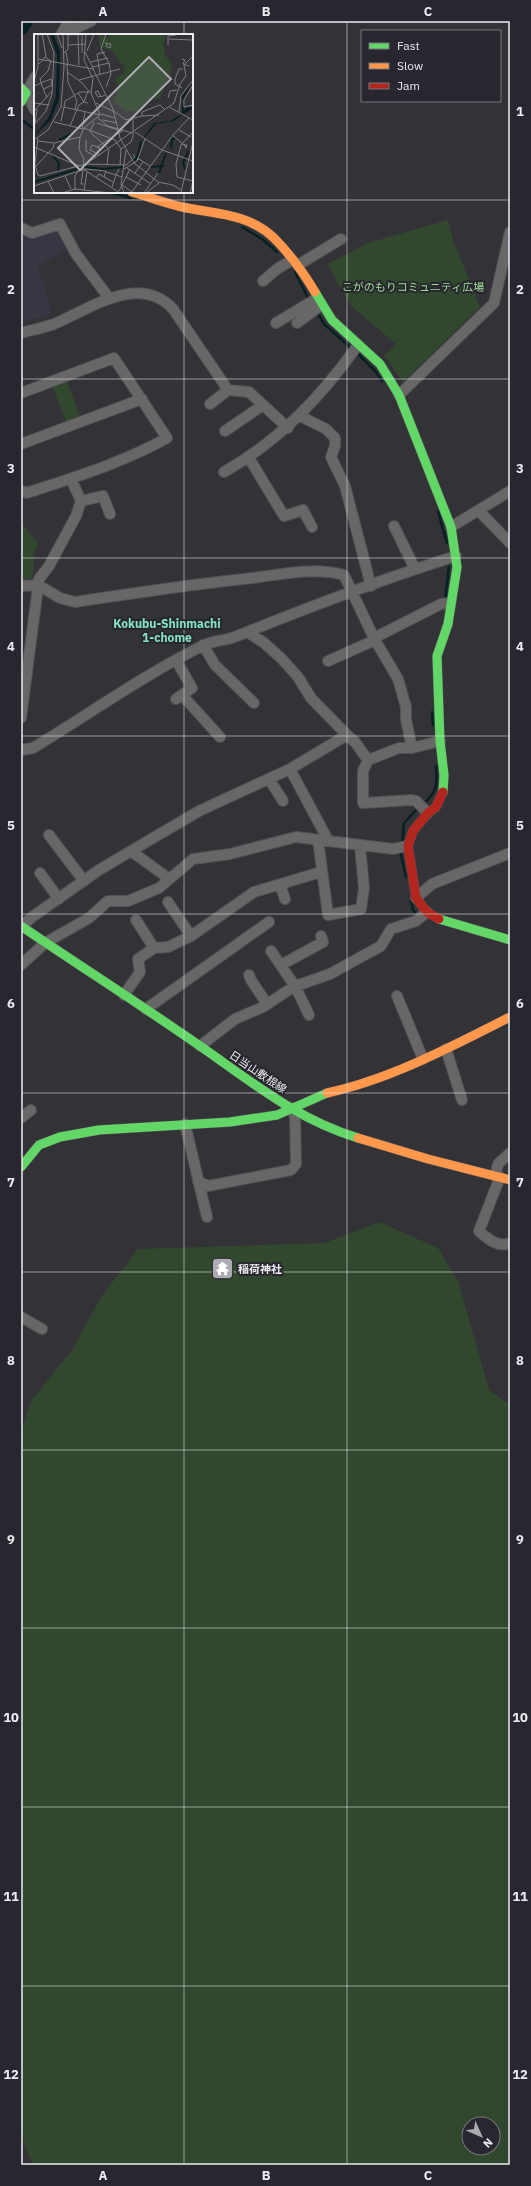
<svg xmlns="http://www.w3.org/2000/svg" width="531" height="2186" viewBox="0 0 531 2186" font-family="'IBM Plex Sans','Noto Sans JP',sans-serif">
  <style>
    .built { fill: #373643 }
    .green { fill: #31482f; fill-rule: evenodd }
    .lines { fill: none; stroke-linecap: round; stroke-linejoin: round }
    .stream { stroke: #072024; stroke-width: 2.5 }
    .river { stroke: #072024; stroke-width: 16 }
    .street-casing { stroke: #525154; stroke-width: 12 }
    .fast-casing { stroke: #525154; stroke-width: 10 }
    .slow-casing { stroke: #525154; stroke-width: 10 }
    .jam-casing { stroke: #525154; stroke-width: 10 }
    .street { stroke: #686667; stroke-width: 10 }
    .fast { stroke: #63d668; stroke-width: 9 }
    .slow { stroke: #ff974d; stroke-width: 9 }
    .jam { stroke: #b3261e; stroke-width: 9 }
    .grid { fill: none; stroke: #edecf2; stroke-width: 1; stroke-opacity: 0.55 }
    .labels { text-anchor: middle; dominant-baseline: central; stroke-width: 4; stroke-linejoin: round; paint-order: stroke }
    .park-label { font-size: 11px; fill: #9fdd97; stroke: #28272f }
    .street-label { font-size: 11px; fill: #edecf2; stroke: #28272f }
    .poi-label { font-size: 11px; font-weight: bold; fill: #edecf2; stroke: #28272f; text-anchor: start }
    .neighbourhood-label { font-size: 12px; font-weight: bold; fill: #84e2c6; stroke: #28272f }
    .inset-river { fill: none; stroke: #072024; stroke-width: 2 }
    .inset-road { fill: none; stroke: #7d7d82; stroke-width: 1 }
    .view { fill: #acabb1; fill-opacity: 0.15; stroke: #acabb1; stroke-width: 2 }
    .inset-edge { fill: none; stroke: #edecf2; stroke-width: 2 }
    .neatline { fill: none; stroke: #edecf2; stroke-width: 1.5 }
    .grid-label { font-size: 13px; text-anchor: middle; font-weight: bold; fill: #edecf2 }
  </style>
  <rect width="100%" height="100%" fill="#333337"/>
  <path class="built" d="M57 227 71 248 38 266 52 315 21 322V235L26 238Z"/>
  <path class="green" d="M448 220 453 240 480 307 403 382 384 356 396 344 351 306 327 264 368 243Z
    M67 381 81 419 67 425 53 387Z
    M22 523 38 544 33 555 35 557 32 578 21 580Z
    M379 1222 438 1248 458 1281 489 1390 510 1405V2165H34L25 2148 21 2126V1432L31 1401 72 1350 101 1297 138 1249 325 1243ZM469 2124H493V2148H469Z"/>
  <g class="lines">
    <path class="stream" d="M21 119 35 130
      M109 192 131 198
      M242 227 262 239 277 252
      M295 272 309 300
      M317 312 324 324 352 349
      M356 352 375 371 382 381
      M438 512 447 543
      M445 601 449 566
      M432 712 433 725
      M423 804C438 791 437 786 436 766
      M402 844 404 823 419 807
      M400 851 406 877
      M411 901 413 910 419 916"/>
    <path class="river" d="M21 27 25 21"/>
    <defs>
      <path id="street" d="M61 35 69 21
        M62 35 91 21
        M35 77 26 93 35 110
        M21 228 32 233 60 224 76 254 109 298
        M298 265 341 239
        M263 281 277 269 292 260
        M276 323 316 299
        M297 323 320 306
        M21 333C32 330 43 328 54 324 88 310 139 272 173 309L228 390 249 392 288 428
        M21 393 114 358 167 438C122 463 75 477 27 493L21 491
        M399 395 494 303 510 232
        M210 404 228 390
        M300 416 326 429 335 438V446L331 457 345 486 371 586
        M225 431 263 405
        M21 444 142 399
        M249 458 284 516 303 510 312 527
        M224 472C280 440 320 398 358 345
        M81 501 103 496 110 514
        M479 511 510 543
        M394 526 415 569
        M451 527 510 491
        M21 586 38 585 60 598 75 602C134 593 193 584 253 578 283 574 314 567 344 575L375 640 398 679 406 707V720L412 748
        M247 632 263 642 281 658 298 677 311 698 347 735
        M374 638 441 604 449 603
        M203 645 215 665 254 703
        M328 661 375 640
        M182 695 220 737
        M176 699 192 688 176 660
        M21 718 39 579 49 566 76 516 81 501 71 479
        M21 750 33 748C89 714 144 675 202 646 213 640 226 641 237 636 309 607 382 579 456 556
        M290 769 328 840
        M269 779 283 801
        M428 813 416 801 412 800 363 803V771L368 760 399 748H412L440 741
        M49 835 84 881
        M318 840 328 915 361 909 364 888 360 846
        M131 851 168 878
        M40 873 59 899
        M280 885 285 899
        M416 898 432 884 510 853
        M168 902 191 936
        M136 920 154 948
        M22 926 32 917 99 870 131 851 199 811 290 769 347 735 355 742 368 760
        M271 951 295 986 309 1015
        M21 965 45 943 89 918 108 901H128L159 888 193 859 230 854 296 837 393 849 407 846
        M281 965 323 942 321 936
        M249 975 251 980 267 1004
        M124 995 140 972 138 959 154 948 168 947 191 936 254 892 321 872
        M397 996 423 1059
        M146 1009 269 922
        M200 1046 235 1019 263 1007 293 987 330 974 381 946 391 929 416 921 427 912
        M446 1049 462 1100
        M21 1118 31 1110
        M185 1124 207 1217
        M495 1176 498 1164 510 1153
        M500 1177 479 1231C488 1239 498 1248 510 1243
        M198 1181 208 1186 291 1170 296 1164 295 1117 292 1108
        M21 1317 42 1329"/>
      <path id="fast" d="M21 88 26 93 21 102
        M315 292 332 320 380 364 399 395 451 527 457 567 448 624 437 656 440 741 444 775 443 792
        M439 919 510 940
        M21 926C80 966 141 1005 200 1046 252 1082 296 1119 358 1138
        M21 1167 39 1145 60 1137 99 1130 230 1122 277 1115 327 1093"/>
      <path id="slow" d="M132 192C149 197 165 203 182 207 214 214 248 213 274 238 290 254 303 272 315 292
        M327 1093C389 1080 453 1046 510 1017
        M358 1138 428 1159 510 1180"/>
      <path id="jam" d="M439 919 427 912 416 898 408 846 413 831 428 813 436 807 443 792"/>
    </defs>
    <use href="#street" class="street-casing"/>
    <use href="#fast" class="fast-casing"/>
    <use href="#slow" class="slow-casing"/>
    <use href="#jam" class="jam-casing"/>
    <use href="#street" class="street"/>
    <use href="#fast" class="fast"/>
    <use href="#slow" class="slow"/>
    <use href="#jam" class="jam"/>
  </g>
  <path class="grid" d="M184 21V35M347 21V2165M184 192V2165M21 200H510M21 379H510M21 558H510M21 736H510M21 914H510M21 1093H510M21 1272H510M21 1450H510M21 1628H510M21 1807H510M21 1986H510"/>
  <defs>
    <symbol id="temple-square" viewBox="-11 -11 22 22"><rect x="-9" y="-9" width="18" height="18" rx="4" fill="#acabb1" stroke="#28272f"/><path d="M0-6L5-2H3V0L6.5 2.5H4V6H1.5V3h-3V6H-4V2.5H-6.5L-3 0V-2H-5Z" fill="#fff"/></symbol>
  </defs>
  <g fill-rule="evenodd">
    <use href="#temple-square" x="210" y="1256" width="25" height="25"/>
  </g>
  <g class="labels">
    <g class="park-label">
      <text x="413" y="287">こがのもりコミュニティ広場</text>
    </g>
    <g class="street-label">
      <text transform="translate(258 1072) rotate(34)">日当山敷根線</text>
    </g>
    <g class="poi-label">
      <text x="238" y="1269">稲荷神社</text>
    </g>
    <g class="neighbourhood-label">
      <text x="167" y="623">Kokubu-Shinmachi<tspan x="167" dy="14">1-chome</tspan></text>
    </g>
  </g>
  <g transform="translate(34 34)">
    <rect width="159" height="159" fill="#333337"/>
    <path d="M65 0 74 4 76 0H132L129 10 131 21 137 29V37L126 64 118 65 103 76 93 78 81 69 80 66 84 57 82 45 89 40 91 34 78 17 65 13Z" fill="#31482f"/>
    <path d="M16 0H19L26 17 25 65 17 86 0 102 15 83 22 62 23 21ZM159 47 148 67 150 76 154 73 159 74 140 87 122 90 105 110 120 89 136 87 148 80V62Z" fill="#072024"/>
    <path class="inset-river" d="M25 106 37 100M137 114 138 104 141 105M19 122 25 129 24 138M98 128 104 121 107 107M117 133 130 132M151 135 149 128 155 117M125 139 132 119M0 148 50 133 69 135 89 133"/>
    <path class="inset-road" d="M23 0 28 14M44 0 45 31M52 0 50 26 59 45 57 59 66 81M72 0 67 15 75 29 77 40 72 53M34 1 47 0M135 5 158 6M71 9 77 10 76 14 72 12 73 10M34 11 52 10M134 11V2L142 1M53 17 60 0M32 18 34 30M51 18 60 36M30 19 34 15V0M48 19V0M4 25 59 35 79 75 86 104 100 129 124 148 139 151 147 156M148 25 151 26 149 30 155 32M57 28 74 24M5 30 12 22 8 0M33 30 34 48 43 67 41 75M58 33 75 29M33 38 47 48 55 57M66 40 63 20 71 18M45 46 86 35M0 47 4 33V0M7 49 6 45 14 37 17 27 11 23M7 49 17 45 18 51 10 55M159 51 150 66V73L159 71M0 52 7 49 13 64M148 54 141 50V45L145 35H149M54 57 50 68 54 69M67 62 64 63 61 58 64 57 67 63 71 61M134 64 136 57 143 56M31 67 30 73 66 81M31 67 46 58H57M0 69 15 71M62 69 81 78 92 86 108 82 125 81M135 73 159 86M0 77 18 57M145 78 147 62 159 46M67 80 81 84M66 81 50 94 46 103 45 115 50 125 49 135 86 159M108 82V78L126 71 131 76M64 84 74 92 98 99M69 86 83 89M27 87 30 73M20 88 49 95M60 88 56 98 75 115 73 130M63 89 84 96M1 90 3 75M0 91 12 77 18 60 20 19 13 0M36 92 45 71 50 68 44 59M50 94 81 106 87 115 86 131M48 95 51 78M145 96 157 103M101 98 128 116 159 127M159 98 147 111 142 130 143 143 159 147M138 101 148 109M0 106 14 96 27 73 30 33 29 0M52 106V117L62 123M4 107 20 109M147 110 153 111 152 114 150 110M0 113 45 132M63 113 90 96M87 115 97 108 99 102V85M63 119 66 114 58 111 56 116 66 121M103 126 105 125 116 132M0 127 4 141 6 142 52 130 92 131 101 123 99 120M1 129 4 104M52 130 140 69 146 50 152 42 150 31 159 22M2 132 19 114 20 109 46 103M93 134 117 150M90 135 103 127 111 105M49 136 47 150H50M72 138 82 141 85 135M101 139 109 128M31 142 37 155M92 143 107 151M62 144 65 140 79 148M14 147 20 159M88 151 98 158M0 152 51 135 72 137 70 143M78 153 82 141 88 143M41 155V142L45 136M50 156 53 138M85 157 96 135M147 158 159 108M28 159 41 155 76 159M90 159 87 150 92 116M97 159 139 101 155 84M110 159 124 139M112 159 125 149M156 159 159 147"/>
    <path class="view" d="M115 23 137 45 46 136 24 114Z"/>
    <rect width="159" height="159" class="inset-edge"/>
  </g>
  <rect width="531" height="2186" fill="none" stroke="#28272f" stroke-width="44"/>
  <rect x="361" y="30" width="140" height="72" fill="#28272f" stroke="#77767d"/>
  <rect x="369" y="43" width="20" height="6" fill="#63d668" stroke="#77767d"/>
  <text x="397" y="50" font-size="12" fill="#edecf2">Fast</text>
  <rect x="369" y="63" width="20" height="6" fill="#ff974d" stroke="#77767d"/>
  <text x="397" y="70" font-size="12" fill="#edecf2">Slow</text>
  <rect x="369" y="83" width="20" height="6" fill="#b3261e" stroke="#77767d"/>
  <text x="397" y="90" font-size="12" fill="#edecf2">Jam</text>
  <g transform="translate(481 2136) rotate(135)"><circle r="19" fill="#28272f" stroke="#77767d"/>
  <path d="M0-3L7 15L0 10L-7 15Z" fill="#acabb1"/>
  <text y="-6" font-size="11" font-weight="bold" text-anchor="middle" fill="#edecf2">N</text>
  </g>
  <rect x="22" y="22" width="487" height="2142" class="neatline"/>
  <g class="grid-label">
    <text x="103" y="16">A</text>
    <text x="266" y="16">B</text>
    <text x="428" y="16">C</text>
    <text x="11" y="116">1</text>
    <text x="520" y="116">1</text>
    <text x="11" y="294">2</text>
    <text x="520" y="294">2</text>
    <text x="11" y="473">3</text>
    <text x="520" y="473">3</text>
    <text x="11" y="651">4</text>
    <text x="520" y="651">4</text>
    <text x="11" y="830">5</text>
    <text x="520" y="830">5</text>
    <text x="11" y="1008">6</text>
    <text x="520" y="1008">6</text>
    <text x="11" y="1187">7</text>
    <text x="520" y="1187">7</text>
    <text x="11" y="1365">8</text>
    <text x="520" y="1365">8</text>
    <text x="11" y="1544">9</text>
    <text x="520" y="1544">9</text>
    <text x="11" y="1722">10</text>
    <text x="520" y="1722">10</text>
    <text x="11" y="1901">11</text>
    <text x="520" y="1901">11</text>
    <text x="11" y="2079">12</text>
    <text x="520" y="2079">12</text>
    <text x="103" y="2180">A</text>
    <text x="266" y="2180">B</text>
    <text x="428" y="2180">C</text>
  </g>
</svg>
